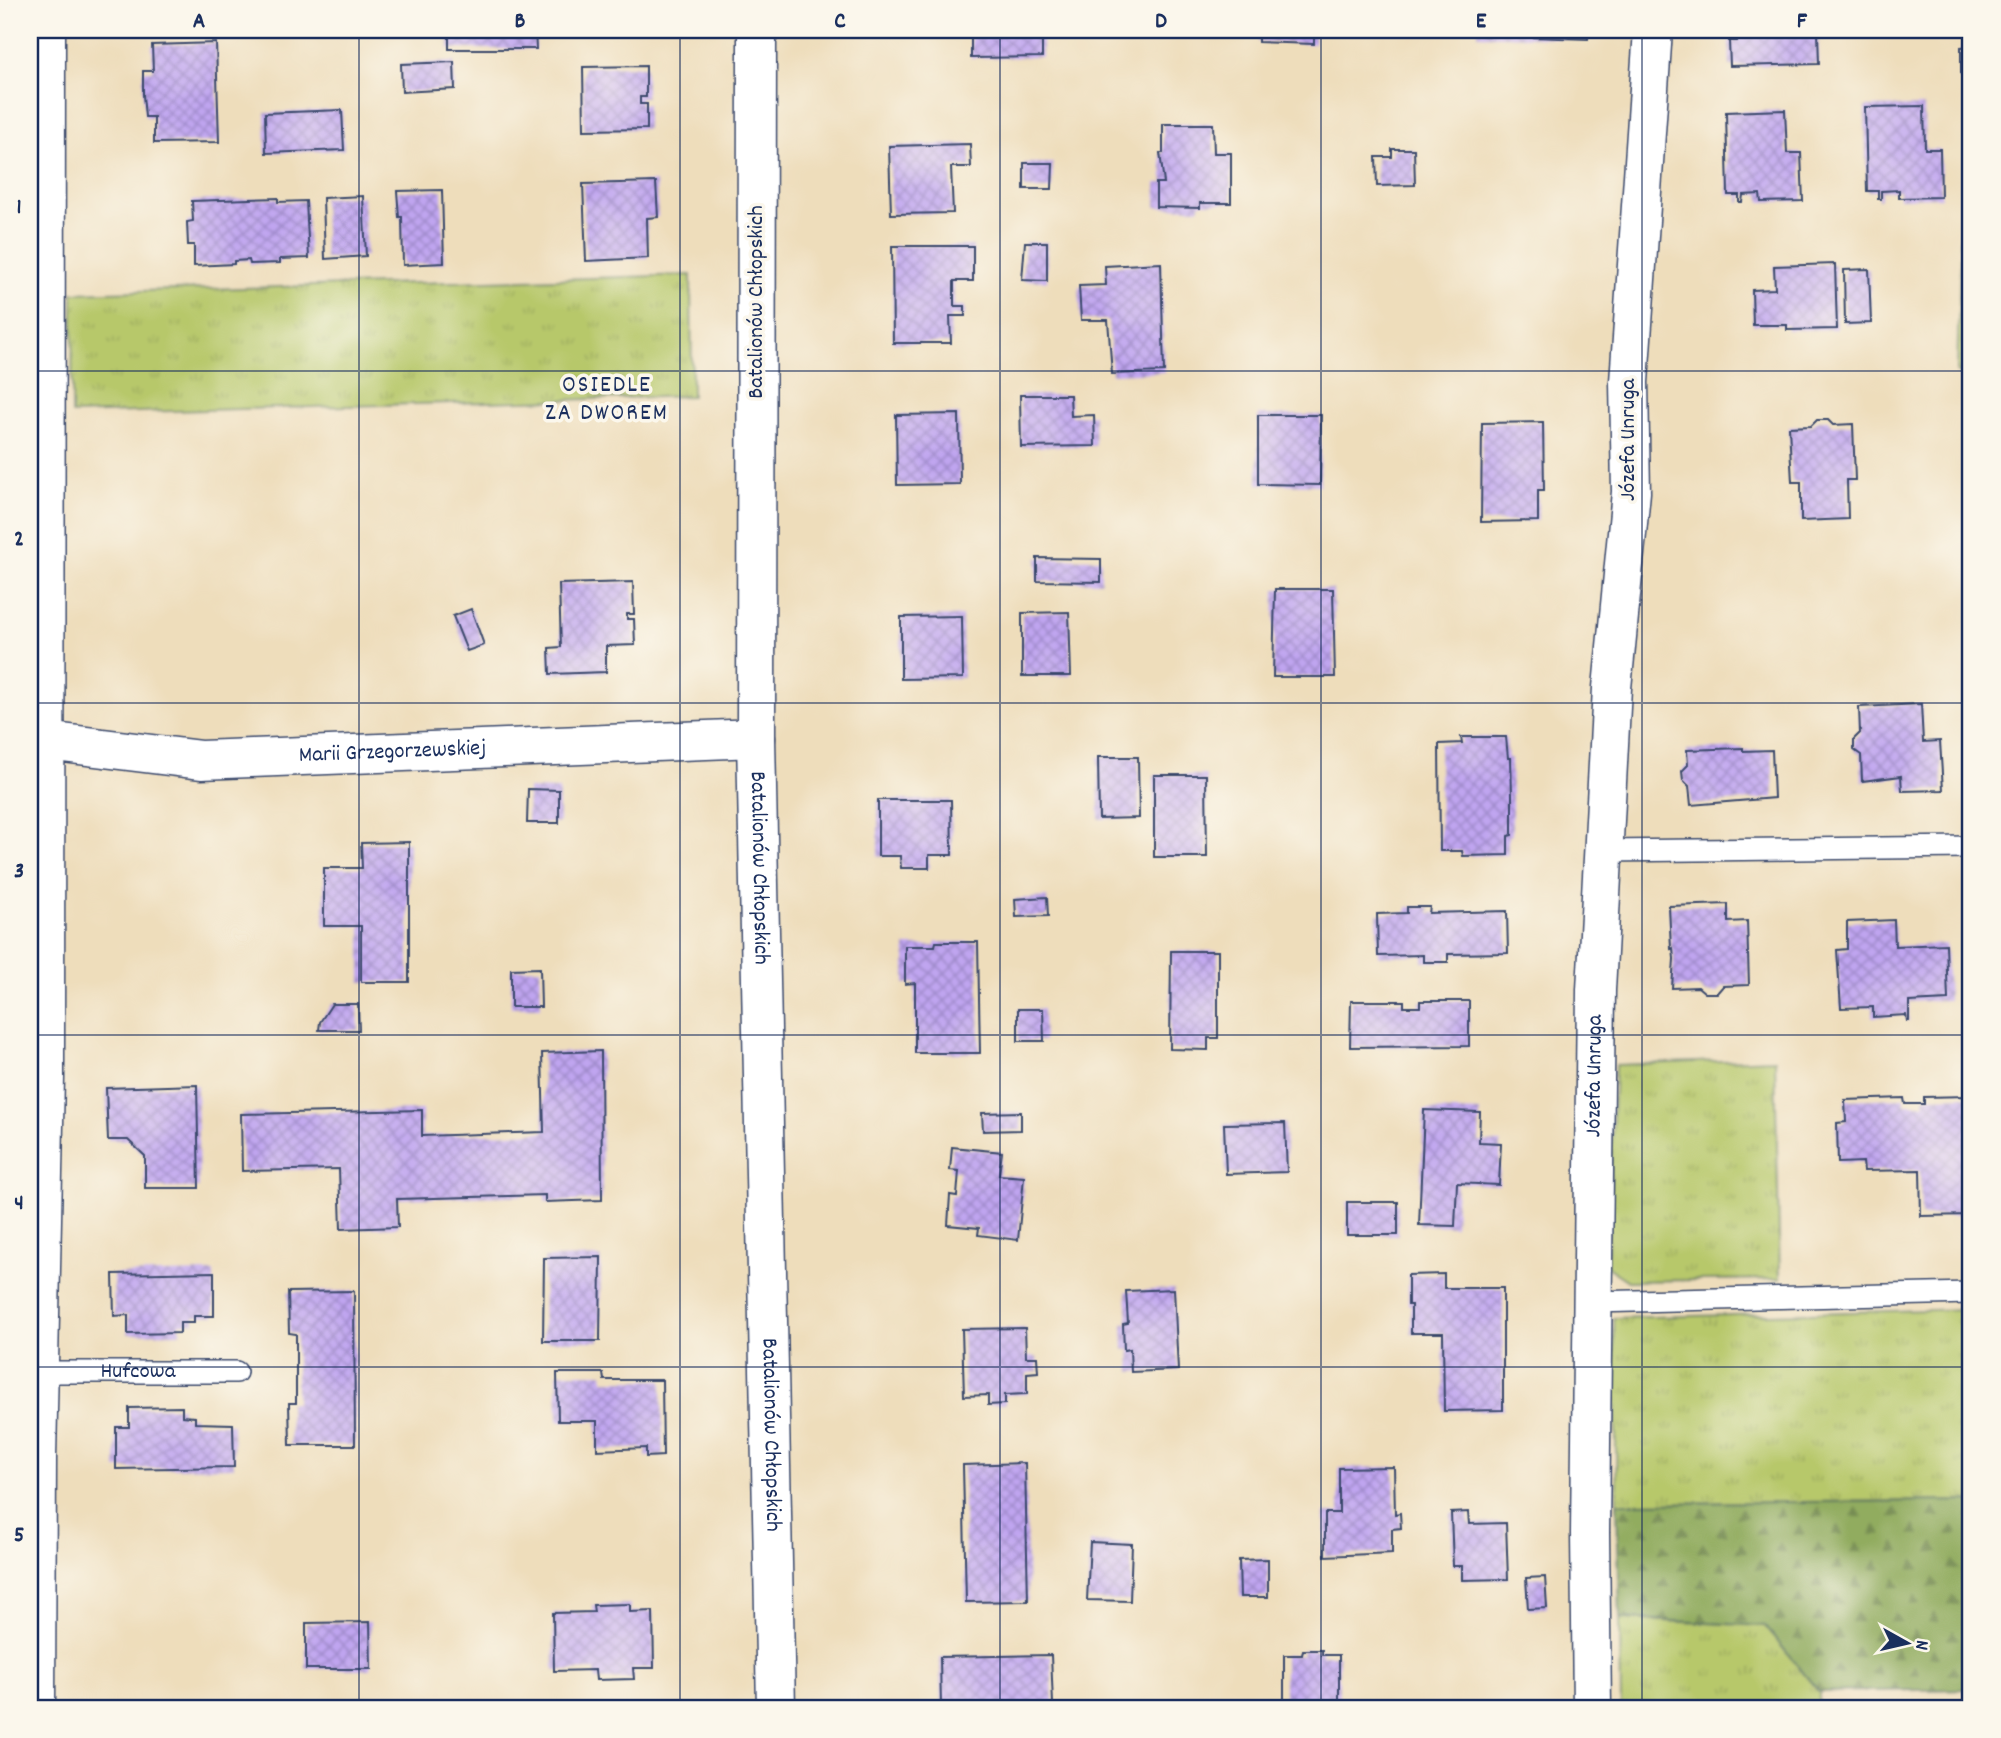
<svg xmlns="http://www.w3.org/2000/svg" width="2001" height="1738" viewBox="0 0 2001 1738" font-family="Dekko,sans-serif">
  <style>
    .grass { fill: url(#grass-tufts); stroke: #697c64; stroke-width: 2 }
    .forest { fill: url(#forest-firs); stroke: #566e5e; stroke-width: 2 }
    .building { fill: url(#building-cross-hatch) }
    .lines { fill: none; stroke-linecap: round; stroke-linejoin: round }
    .lane-casing { stroke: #3b496c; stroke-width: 24 }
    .street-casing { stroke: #3b496c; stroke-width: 41 }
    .lane { stroke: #fff; stroke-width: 21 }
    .street { stroke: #fff; stroke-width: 38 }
    .grid { fill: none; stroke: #1b2f5e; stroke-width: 2; stroke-opacity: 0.55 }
    .labels { text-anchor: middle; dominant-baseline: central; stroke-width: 7; stroke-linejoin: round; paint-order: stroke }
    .street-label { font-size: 23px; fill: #1b2f5e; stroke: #fbf7ec }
    .neighbourhood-label { font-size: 24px; letter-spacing: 2px; fill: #1b2f5e; stroke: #fbf7ec }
    .neatline { fill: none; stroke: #1b2f5e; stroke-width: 2.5 }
    .grid-label { font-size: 23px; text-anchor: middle; font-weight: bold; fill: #1b2f5e }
  </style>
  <defs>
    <pattern id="grass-tufts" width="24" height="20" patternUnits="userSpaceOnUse" patternTransform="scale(1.75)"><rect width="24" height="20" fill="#b7c86b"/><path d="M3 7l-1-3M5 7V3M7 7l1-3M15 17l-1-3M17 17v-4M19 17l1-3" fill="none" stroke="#9dac5f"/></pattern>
    <pattern id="forest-firs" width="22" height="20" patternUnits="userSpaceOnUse" patternTransform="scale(1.75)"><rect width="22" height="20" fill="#91ac5f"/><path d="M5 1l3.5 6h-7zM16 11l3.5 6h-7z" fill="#768c52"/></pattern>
    <pattern id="building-cross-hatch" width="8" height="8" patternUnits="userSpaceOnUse" patternTransform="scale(1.75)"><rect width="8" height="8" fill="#c0a5f0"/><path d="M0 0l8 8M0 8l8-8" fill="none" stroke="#9b87c6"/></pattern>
  </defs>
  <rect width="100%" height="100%" fill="#fbf7ec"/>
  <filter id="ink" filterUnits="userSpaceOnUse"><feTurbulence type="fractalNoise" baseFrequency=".0143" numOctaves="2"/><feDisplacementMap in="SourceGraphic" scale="14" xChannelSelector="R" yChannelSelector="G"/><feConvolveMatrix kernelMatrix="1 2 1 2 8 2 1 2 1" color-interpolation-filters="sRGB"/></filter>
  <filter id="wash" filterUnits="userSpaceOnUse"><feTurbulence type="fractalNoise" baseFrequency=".00686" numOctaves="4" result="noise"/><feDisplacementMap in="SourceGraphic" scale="28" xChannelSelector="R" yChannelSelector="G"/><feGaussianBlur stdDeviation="1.57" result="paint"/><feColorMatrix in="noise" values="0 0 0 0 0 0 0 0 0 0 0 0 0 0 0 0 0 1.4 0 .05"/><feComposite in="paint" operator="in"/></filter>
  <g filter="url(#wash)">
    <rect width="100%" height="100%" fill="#edb"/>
    <path class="grass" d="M1961 231H1971V373H1957Z
      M691 275 692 396 72 414 73 293Z
      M1775 1059 1780 1279 1628 1281 1607 1267 1615 1065Z
      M1971 1309V1501L1617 1503 1614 1318Z
      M1620 1619 1765 1626 1819 1692V1708H1621Z"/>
    <path class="forest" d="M1971 1501V1689L1819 1692 1765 1626 1620 1618 1617 1503Z"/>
    <g id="blocks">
      <path class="building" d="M449 30H535L536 49H449Z
        M971 30H1042V57L971 58Z
        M1258 30H1314V44L1258 42Z
        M1478 30H1589L1588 39 1478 35Z
        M1736 30 1818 32 1819 64 1730 66 1729 41H1737Z
        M216 43 219 142 154 143V117H145L143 95V71H153L152 45Z
        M1971 46V74H1961V47Z
        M454 62 455 89 402 92 401 64Z
        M646 66V97H640V104H647V129L584 130 583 67Z
        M1924 106 1925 149H1940L1941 197 1899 198V190L1881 191V199H1878V191H1867L1865 107Z
        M342 110 344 150 266 153 265 113Z
        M1785 110 1787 153H1801L1803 201 1761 202 1760 194 1743 195 1742 202H1739V195H1728L1726 112Z
        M1163 124H1213L1214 153H1231V203H1200V208L1156 207V183H1164L1160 153H1163Z
        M970 144 971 167H951L953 213 891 214 889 146Z
        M1392 149H1414L1415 185 1377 186 1376 157H1392Z
        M1024 163H1053L1052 189H1024Z
        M656 182 658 217 647 218 648 258 586 261 583 184Z
        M442 190 444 263 403 265 402 217H399L397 191Z
        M363 196 366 256 325 259 323 198Z
        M278 198V202L306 201 309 258 280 259V263L250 264 249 260 234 261V264L194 266V245H188L187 222 193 221 192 201Z
        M1025 242H1047V281L1022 280Z
        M892 246H973V281H954V306H965V316H950L951 343H893Z
        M1161 263 1164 372 1112 374 1108 320H1081L1079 286 1106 285 1105 266Z
        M1835 264 1837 329 1787 330V325H1753L1752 290 1775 289 1774 266Z
        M1869 269 1871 323 1845 324 1844 270Z
        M1020 395H1070L1071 416 1094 415 1095 446 1021 447Z
        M959 414 960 484 897 485 896 415Z
        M1258 415H1321L1320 485 1258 484Z
        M1817 420H1828L1833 425 1853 424 1855 480H1847L1848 519 1801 521V482H1792L1789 427 1811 426Z
        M1543 422 1544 490H1538V521L1481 522 1482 423Z
        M1037 558 1101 559V582L1037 581Z
        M633 582 634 614H627V619H634L635 645 606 646V672L550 674 549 648 561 647 559 584Z
        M1275 589H1333L1335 677H1273Z
        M471 609 484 645 467 651 453 616Z
        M1069 612 1071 676H1022V613Z
        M962 616 963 678 901 679V617Z
        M1921 704 1923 742 1940 741 1943 790 1902 791 1901 776 1862 781 1861 755 1854 750V739L1860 733 1859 707Z
        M1461 737H1506L1508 758H1511L1512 796V835L1508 836V855L1463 856 1462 851H1440L1439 744 1462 743Z
        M1743 748V751L1772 750 1774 798 1691 805 1689 786 1683 780 1682 771 1688 765 1687 750Z
        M1098 757H1138L1139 818 1099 819Z
        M1154 775H1206L1207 857H1154Z
        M528 789 559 790V823H527Z
        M878 800H951L952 855H929V868H901L900 856H878Z
        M409 842V982H361V926H324V868H362L361 843Z
        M1047 897 1048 916 1016 917 1015 899Z
        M1728 904V922L1747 921 1749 985 1723 986 1717 993H1705L1698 987 1672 988 1674 959 1673 948 1671 949 1669 906Z
        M1407 907H1430L1429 913 1507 911 1508 953 1448 954V962H1423V955L1378 956 1377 914 1407 913Z
        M1894 920 1895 946 1946 944 1948 1000 1909 1002V1021H1907L1906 1015 1873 1017V1007L1841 1008 1837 950 1847 949V922Z
        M936 942H978L980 1053H915V983L905 984V946H935Z
        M1171 951H1218V1038H1208V1050L1170 1049Z
        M540 968 541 1007H511V969Z
        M1351 1001H1404V1007H1420V1001H1469V1046L1350 1047Z
        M332 1004H358L359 1030H319L320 1022Z
        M1018 1009H1043L1044 1041H1018Z
        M601 1051 602 1200 545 1202V1195L397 1199 398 1227 341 1229 339 1169 242 1171 241 1114 422 1110V1136L544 1132 542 1053Z
        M197 1085 199 1188H145V1156L128 1140H108L106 1088Z
        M1969 1096 1971 1215 1921 1216 1920 1170 1864 1171 1863 1162 1838 1163 1837 1123 1846 1122 1845 1100 1904 1098 1905 1104H1924V1097Z
        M1424 1110 1480 1112 1479 1142 1501 1143 1499 1185 1457 1183 1455 1226 1419 1225Z
        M1021 1112V1130L983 1131 982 1113Z
        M1285 1123 1287 1172 1226 1174 1224 1124Z
        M952 1147 1002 1152 999 1175 1024 1177 1018 1240 978 1235 979 1228 948 1225 950 1195 957 1196 959 1171 950 1170Z
        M1347 1202H1398V1235H1347Z
        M601 1257 600 1341H543L544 1258Z
        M214 1272V1316H194V1323H180V1333L128 1334V1315L114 1316 113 1274Z
        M1444 1274V1288H1503V1410L1444 1411 1443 1333H1411V1305H1408V1275Z
        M1174 1289 1178 1370 1131 1372 1130 1349 1124 1350 1123 1324 1128 1323 1126 1291Z
        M354 1291 355 1445H290L289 1403H296V1334L289 1333 288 1292Z
        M1025 1328 1026 1357H1037L1038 1372 1027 1373V1394L1005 1395V1404L988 1405V1395L964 1396 962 1329Z
        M557 1373H603L604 1380H662L663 1456 646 1457V1448L597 1450V1421H558Z
        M182 1407V1416L195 1417V1423L233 1424 234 1467 116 1469V1427H129V1408Z
        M1025 1463 1028 1601 966 1602 963 1465Z
        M1394 1467 1395 1514 1400 1513 1401 1528 1392 1529V1553L1325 1556V1513H1339V1468Z
        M1468 1512 1469 1524 1506 1523 1508 1579 1462 1580V1566H1453L1451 1513Z
        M1090 1542 1132 1544 1130 1601 1087 1600Z
        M1268 1559V1597H1240L1239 1560Z
        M1545 1577 1547 1608 1528 1609 1526 1578Z
        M630 1604V1612L653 1611 654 1668H633L634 1679 596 1680 595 1670 554 1671 553 1613 594 1612 593 1605Z
        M370 1622 371 1669H306V1623Z
        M1303 1650H1322V1655H1339V1708H1284V1655H1302Z
        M1051 1655 1053 1704 1017 1705V1708H941L940 1657Z"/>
    </g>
  </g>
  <g filter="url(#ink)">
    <use href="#blocks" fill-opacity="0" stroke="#3b496c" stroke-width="2"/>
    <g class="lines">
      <defs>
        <g id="lane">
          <path d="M1604 851 1971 847"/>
          <path d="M1593 1302 1971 1293"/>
          <path id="s1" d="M40 1372H236"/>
        </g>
        <g id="street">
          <path id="s2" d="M757 30 756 738 776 1708"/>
          <path id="s3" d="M30 739 201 760 756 738"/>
          <path d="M36 1708 37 1459 45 1077 46 30"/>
          <path id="s4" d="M1592 1708 1590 1533 1596 990 1612 688 1631 492 1629 382 1653 30"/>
        </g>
      </defs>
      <use href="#lane" class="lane-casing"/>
      <use href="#street" class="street-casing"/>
      <use href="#lane" class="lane"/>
      <use href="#street" class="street"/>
    </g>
  </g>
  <path class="grid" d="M359 30V1708M680 30V1708M1000 30V1708M1321 30V1708M1642 30V1708M30 371H1971M30 703H1971M30 1035H1971M30 1367H1971"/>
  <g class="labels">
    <g class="street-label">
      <text transform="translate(757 302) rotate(-90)">Batalionów Chłopskich</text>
      <text transform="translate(1629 440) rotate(-90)">Józefa Unruga</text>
      <text stroke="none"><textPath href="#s3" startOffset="364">Marii Grzegorzewskiej</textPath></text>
      <text stroke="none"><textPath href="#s2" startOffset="838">Batalionów Chłopskich</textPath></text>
      <text stroke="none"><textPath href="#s4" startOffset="632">Józefa Unruga</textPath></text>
      <text stroke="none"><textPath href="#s1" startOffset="98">Hufcowa</textPath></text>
      <text stroke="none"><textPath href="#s2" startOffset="1405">Batalionów Chłopskich</textPath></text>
    </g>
    <g class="neighbourhood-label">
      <text x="607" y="386">OSIEDLE<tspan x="607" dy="28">ZA DWOREM</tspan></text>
    </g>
  </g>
  <rect width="2001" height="1738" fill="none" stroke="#fbf7ec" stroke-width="77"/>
  <g transform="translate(1907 1643) rotate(98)" stroke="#fbf7ec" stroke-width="5" paint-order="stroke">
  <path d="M0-5L12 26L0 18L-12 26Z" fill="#1b2f5e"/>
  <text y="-10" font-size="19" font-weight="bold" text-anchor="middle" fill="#1b2f5e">N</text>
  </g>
  <rect x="38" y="38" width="1924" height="1662" class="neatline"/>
  <g class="grid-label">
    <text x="199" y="27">A</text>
    <text x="520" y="27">B</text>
    <text x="840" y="27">C</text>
    <text x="1161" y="27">D</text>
    <text x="1481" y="27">E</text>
    <text x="1802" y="27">F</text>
    <text x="19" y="213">1</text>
    <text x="19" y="545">2</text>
    <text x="19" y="877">3</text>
    <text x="19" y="1209">4</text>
    <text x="19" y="1541">5</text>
  </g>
</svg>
